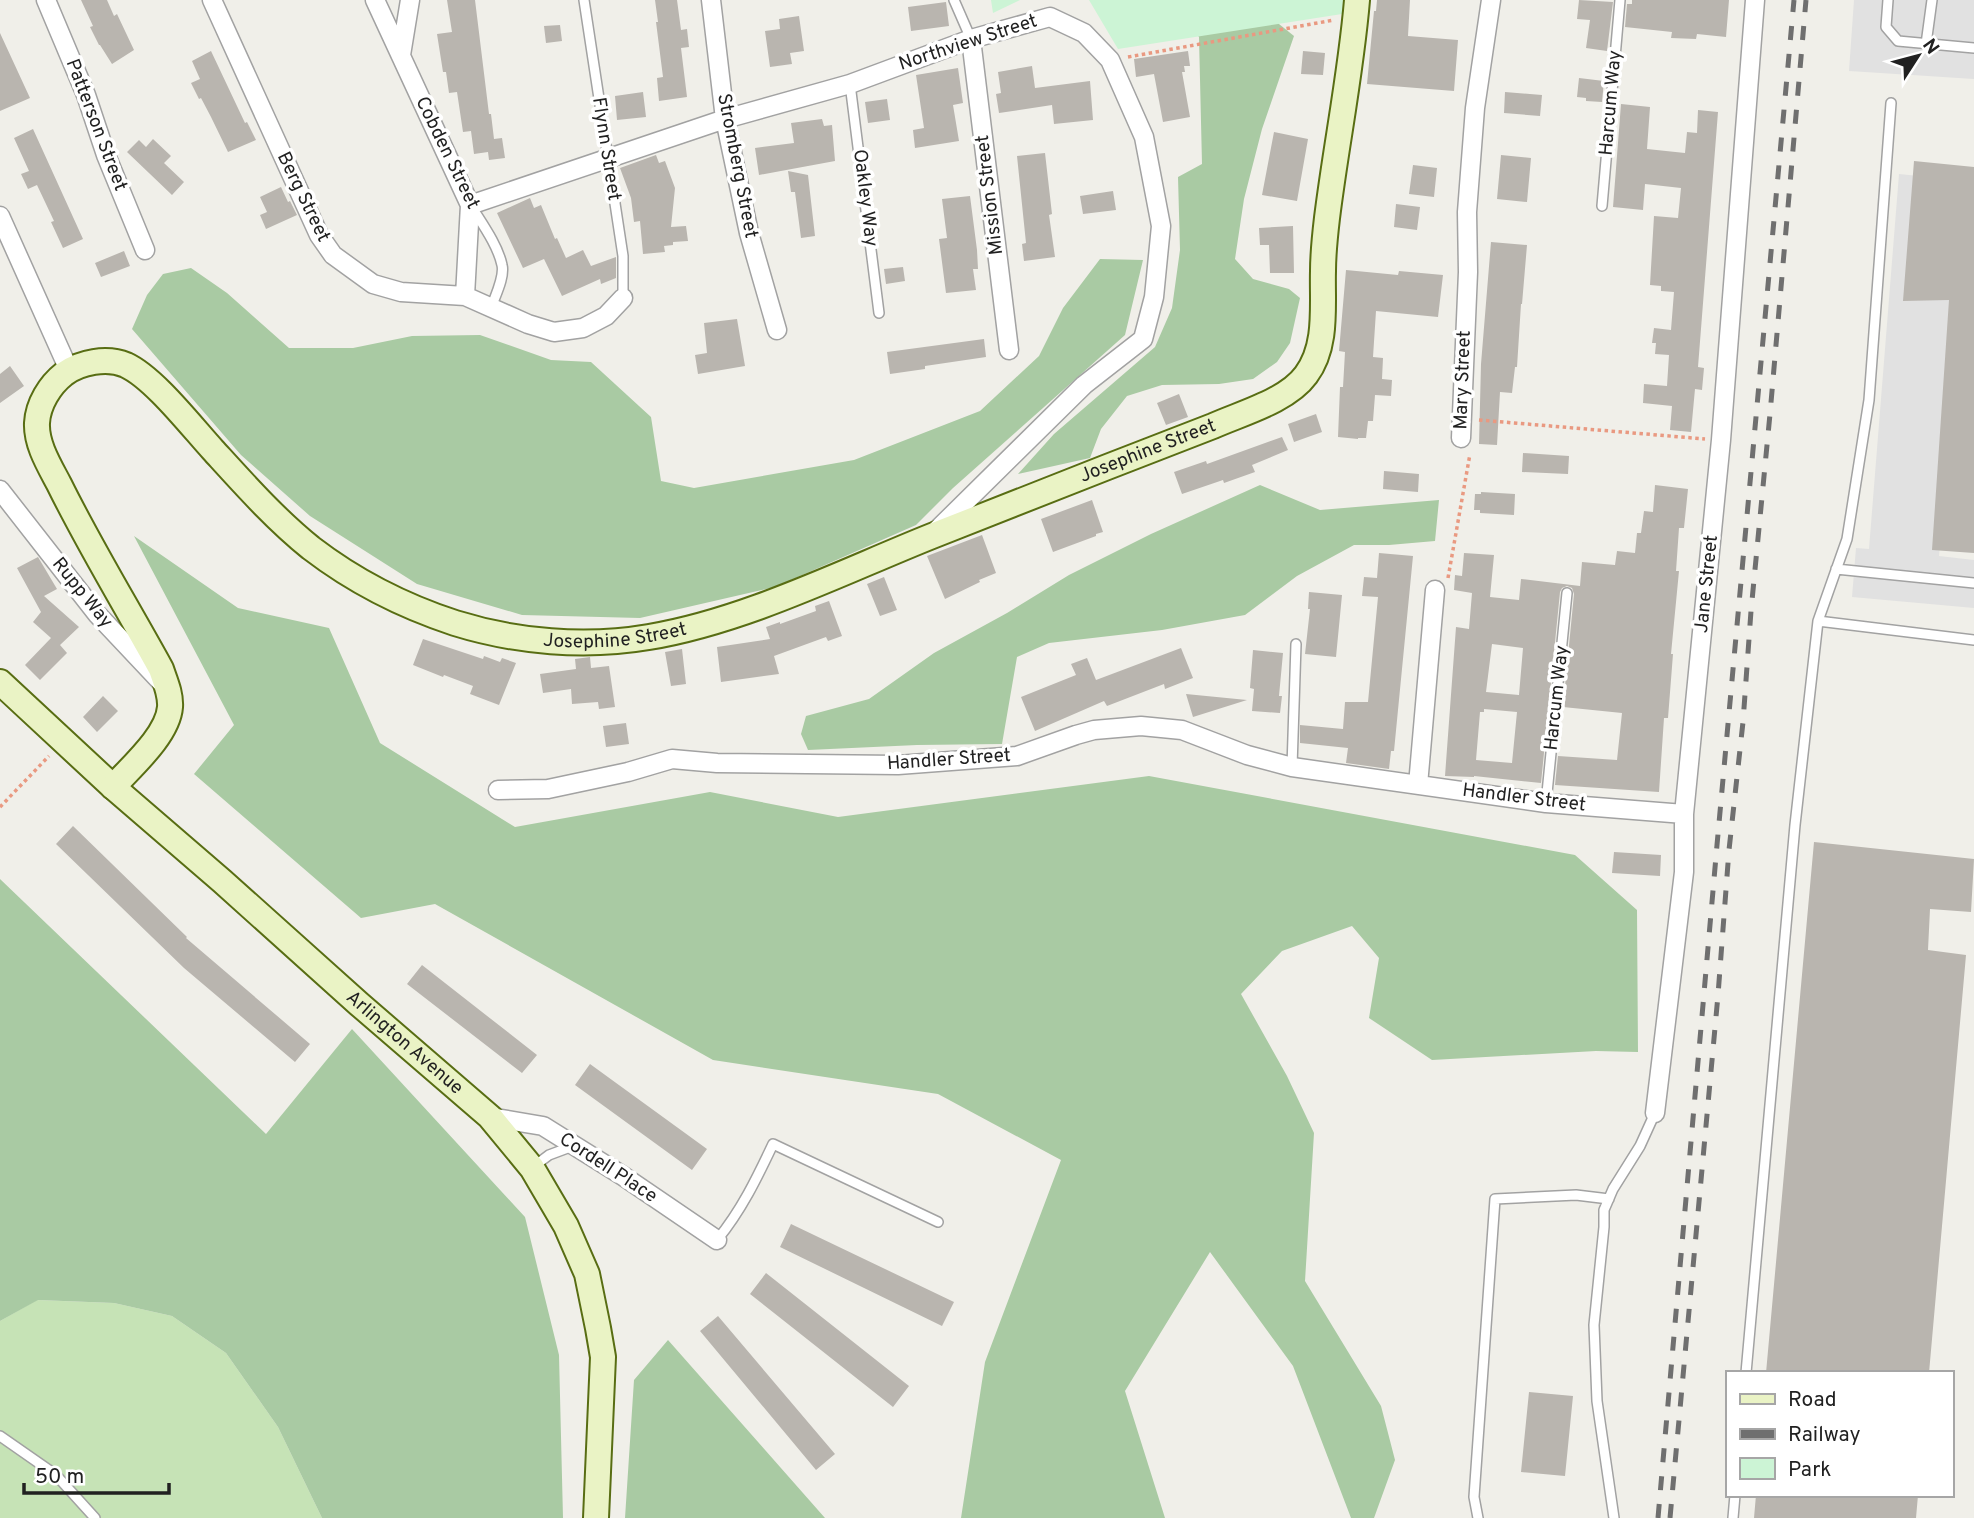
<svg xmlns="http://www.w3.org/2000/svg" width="1974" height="1518" viewBox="0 0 1974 1518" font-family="Overpass,sans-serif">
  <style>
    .grass { fill: #c6e3b6 }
    .forest { fill: #a9caa3 }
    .park { fill: #ccf4d5 }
    .parking { fill: #e1e1e1 }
    .building { fill: #b9b5af; fill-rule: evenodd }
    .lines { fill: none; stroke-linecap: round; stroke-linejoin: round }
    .lane-casing { stroke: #a2a2a2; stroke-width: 12 }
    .street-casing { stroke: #a2a2a2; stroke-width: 21 }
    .secondary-casing { stroke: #586d13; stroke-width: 28 }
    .path { stroke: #e99981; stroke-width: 3.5; stroke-dasharray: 3.5 3.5; stroke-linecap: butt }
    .lane { stroke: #fff; stroke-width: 9 }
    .street { stroke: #fff; stroke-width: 18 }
    .secondary { stroke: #eaf3c5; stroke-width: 24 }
    .rail { stroke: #6f6f6f; stroke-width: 5; stroke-dasharray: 14 14; stroke-linecap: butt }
    .labels { text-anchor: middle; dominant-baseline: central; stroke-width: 7; stroke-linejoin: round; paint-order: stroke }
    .street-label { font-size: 19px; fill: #212121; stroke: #fff }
  </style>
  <rect width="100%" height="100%" fill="#f0efe9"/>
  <path class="grass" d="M37 1300 114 1303 172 1316 226 1353 278 1427 322 1518H0V1321Z"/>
  <path class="forest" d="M1170 0 1274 20 1294 36 1262 129 1244 199 1235 259 1253 279 1289 289 1300 298 1290 343 1277 362 1253 379 1219 384 1162 385 1127 396 1101 429 1090 458 1018 474 1054 434 1155 347 1172 308 1180 250 1178 177 1202 164 1199 37Z
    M1100 259 1143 260 1125 335 953 488 916 525 775 587 640 618 522 615 417 584 310 516 241 455 132 329 147 295 163 274 191 268 227 293 289 348H353L412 336 480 335 551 360 591 362 651 417 661 481 694 488 854 460 980 411 1039 356 1063 308Z
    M1260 485 1320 510 1439 500 1435 541 1389 545H1354L1297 576 1245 615 1162 630 1049 643 1017 657 1002 744 917 745 808 750 801 734 806 716 869 699 934 653 1007 613 1069 575 1151 534Z
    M134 536 238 608 329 628 380 743 515 827 710 792 838 817 1149 776 1575 855 1637 910 1638 1052 1596 1051 1432 1060 1369 1018 1379 958 1352 926 1282 951 1241 994 1287 1076 1314 1133 1305 1281 1381 1406 1395 1460 1374 1518H1351L1293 1366 1210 1252 1125 1391 1165 1518H961L985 1362 1061 1160 938 1094 713 1060 435 904 361 918 194 774 234 725Z
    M0 879 266 1134 352 1029 525 1217 559 1355 563 1518H322L278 1427 226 1353 172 1316 114 1303 38 1300 0 1321Z
    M668 1340 825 1518H625L634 1380Z"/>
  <path class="park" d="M991 0H1020L993 13Z
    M1089 0H1343L1342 14 1118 49Z"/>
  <path class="parking" d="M1854 0H1974V79L1849 71Z
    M1899 174 1919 176 1961 286 1939 556 1974 560V608L1852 597 1856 548 1869 549Z"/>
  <path class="building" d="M81 0H107L114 16 117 14 134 50 112 64 100 45H99L90 27 93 26Z
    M447 0H475L489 114H491L494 139 502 138 505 158 489 160 488 152 474 154 471 131 463 132 457 92 449 93 446 72H443L437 34 452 32Z
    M655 0H677L681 30 687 29 689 47 681 48 687 97 659 101 657 78 663 77 656 22H658Z
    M1377 0H1410L1408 36 1458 40 1454 91 1367 84 1374 11H1376Z
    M1579 0 1613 2 1607 51 1586 48 1590 20 1577 19Z
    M1632 0H1729L1726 37 1697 34 1696 39 1671 38 1672 32 1625 27 1627 4H1632Z
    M946 2 949 26 911 31 908 7Z
    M799 16 804 51 790 53 792 64 770 67 765 31 780 29 779 19Z
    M560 25 562 41 546 43 544 26Z
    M0 33 30 98 0 111Z
    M211 51 245 123 247 122 256 140 228 152 211 117 201 98 199 99 191 83 200 79 192 61Z
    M1188 51 1190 66H1184L1185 72H1182L1190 117 1163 122 1154 74 1136 77 1134 59Z
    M1303 51 1325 53 1323 75 1301 74Z
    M1032 66 1035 88 1090 81 1093 120 1054 124 1052 105 999 113 996 94 1001 93 998 72Z
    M958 68 963 103 953 105 959 141 915 148 913 130 924 128 916 75Z
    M1579 78 1604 81 1602 102 1586 101V98L1577 97Z
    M643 92 646 117 617 120 615 96Z
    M1505 92 1542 95 1540 116 1504 113Z
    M887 99 890 120 868 123 865 102Z
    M1621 104 1650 107 1647 149 1685 153 1687 132 1697 133 1698 110 1718 112 1698 367 1704 368 1702 390 1695 389 1691 432 1670 430 1672 406 1643 403 1644 384 1667 386 1669 355 1655 354 1656 343H1652L1654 328 1671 330 1674 292 1661 291V286L1650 285 1654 216 1678 218 1681 188 1645 184 1643 210 1613 207Z
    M822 119 824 126 832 125 835 161 759 175 755 148 794 143 791 123Z
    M33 129 83 239 63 248 51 222 54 221 37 185 28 189 21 174 29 171 14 138Z
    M1274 132 1308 139 1297 201 1262 195Z
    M153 139 171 156 164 163 184 182 172 195 127 152 139 140 146 147Z
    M1045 153 1052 214 1049 215 1055 257 1024 261 1022 244 1026 243 1017 156Z
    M656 155 659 163 665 161 675 188 671 227 686 226 688 241 673 242V245L664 246 665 252 643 254 640 221 634 222 631 198 620 168Z
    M1501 155 1531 158 1527 202 1497 199Z
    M1914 161 1974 167V553L1932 550 1949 300 1903 301Z
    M1413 165 1437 168 1434 197 1409 194Z
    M788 171 808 175 815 236 801 238 795 192H791Z
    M281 187 288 202 290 201 297 215 266 229 260 215 267 212 260 197Z
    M1113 191 1116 210 1083 214 1080 196Z
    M970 196 977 250 978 269H973L976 290 946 293 939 239 947 238 942 199Z
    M530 198 534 208 541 205 555 239 557 238 566 258 583 250 591 266 616 257V278L601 284 600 279 562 296 544 259 523 268 497 213Z
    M1396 204 1420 207 1417 230 1394 227Z
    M1293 226 1294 273H1270L1269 245H1260L1259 228Z
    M1491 242 1527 245 1522 304H1521L1517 367H1515L1512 393 1500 392 1497 445 1479 444 1481 364Z
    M124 251 130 266 101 277 95 263Z
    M903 267 905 281 886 284 884 269Z
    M1346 270 1398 275 1399 271 1443 275 1438 317 1376 311 1373 357 1383 358 1382 379 1392 380 1391 396 1375 395 1373 421H1368L1366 438H1358V439L1338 437 1340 387H1343L1345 352 1339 351Z
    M737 319 745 366 698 374 695 355 707 353 704 323Z
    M984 339 986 357 925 366V369L890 374 887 352Z
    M10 366 24 386 0 403V374Z
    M1179 394 1188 417 1166 425 1157 403Z
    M1316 414 1322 432 1294 442 1288 424Z
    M1282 437 1288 450 1252 465 1255 472 1224 483 1223 480 1182 494 1174 472 1206 461 1207 464Z
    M1523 453 1569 456 1568 474 1522 472Z
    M1384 471 1419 474 1418 492 1383 489Z
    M1655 485 1688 489 1684 528H1679L1676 571H1679L1671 654H1673L1668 718H1664L1659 792 1555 785 1558 756 1617 760 1622 713 1563 707 1574 594 1572 588 1567 586 1562 588 1560 592 1541 783 1474 776V777L1445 776 1456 627 1469 629 1472 593 1454 590 1455 575 1462 576 1464 553 1494 555 1490 597 1519 600 1521 579 1580 586 1582 562 1615 565 1617 551 1635 553 1637 533H1641L1644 511 1653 512ZM1492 644 1523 648 1519 695 1486 692ZM1484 709 1517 712 1512 763 1476 760 1480 712H1484Z
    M1481 492 1515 494 1514 515 1480 513V510H1474L1475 494H1481Z
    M1092 500 1103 532 1096 534V536L1053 552 1041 519Z
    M982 535 996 573 979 580 980 582 945 599 927 556Z
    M1379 553 1413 556 1394 751H1391L1389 769 1346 763 1348 748 1300 743V725L1343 729 1345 702H1368L1378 597 1362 596 1364 577 1377 578Z
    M38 557 57 589 44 596 79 627 60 645 67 653 40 680 25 665 51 638 33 622 41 612 17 568Z
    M884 577 897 610 880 616 867 584Z
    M1309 592 1342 595 1336 657 1305 654 1310 609H1308Z
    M829 601 842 636 828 641 826 637 774 656 779 674 721 682 717 647 770 639 766 627 780 622V624L816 611 815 606Z
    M423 639 483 659 484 656 500 662 502 658 516 663 499 705 470 694 473 686 444 675 443 677 413 665Z
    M1181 648 1193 678 1165 689 1164 684 1107 706 1104 701 1035 731 1021 697 1076 675 1071 664 1087 658 1096 680Z
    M682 649 686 684 671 686 665 652Z
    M1253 650 1283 653 1279 696H1282L1280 713 1252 711 1254 689 1250 688Z
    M590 657 591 668 609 666 615 707 599 709 598 702 572 704 571 689 543 693 540 674 576 669 575 659Z
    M1186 694 1247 700 1193 717Z
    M103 696 118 711 97 732 83 717Z
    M626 723 629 744 606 747 603 726Z
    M73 826 187 937 186 938 310 1044 295 1062 184 968 56 844Z
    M1814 842 1974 859 1971 912 1930 909 1928 950 1966 955 1929 1373H1766Z
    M1614 852 1661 855 1660 876 1612 873Z
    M422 965 537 1055 522 1073 407 984Z
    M590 1064 707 1149 692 1170 575 1085Z
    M791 1224 954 1302 942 1326 780 1247Z
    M766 1273 909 1386 893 1407 750 1294Z
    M718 1316 835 1454 816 1470 700 1331Z
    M1529 1392 1573 1396 1565 1476 1521 1472Z
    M1756 1495H1918L1916 1518H1754Z"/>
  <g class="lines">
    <defs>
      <path id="lane" d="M584 0 623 256V298
        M954 0 971 39
        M1888 0 1886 27 1898 41 1974 48
        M1926 44 1932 0
        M850 84 879 313
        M1602 206 1620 0
        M473 209C483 225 498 246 502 265 505 277 495 296 491 308
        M1836 569 1974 583
        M1818 621 1974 640
        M1292 767 1296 644
        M1546 803 1567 593
        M533 1167 549 1155 573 1146
        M717 1240C741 1211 757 1178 773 1144L938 1222
        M1746 1373 1795 825 1818 621 1847 539 1869 400 1891 103
        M0 1436 56 1475 95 1518
        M1478 1518 1474 1497 1495 1199 1576 1195 1609 1199
        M1614 1518 1597 1401 1594 1325 1604 1227V1210L1613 1189 1640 1146 1655 1113
        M1733 1518 1735 1495"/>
      <path id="street" d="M46 0 86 95 106 155 145 250
        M212 0 319 235 333 255 373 284 401 292 465 296 528 324 554 332 583 328 606 316 623 298
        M375 0 470 205
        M711 0 725 119 749 233 777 330
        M971 39 1009 350
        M401 55 410 0
        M0 216 69 370
        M465 296 470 205 725 119 850 84 971 39 1050 17 1084 33 1110 60 1144 137 1161 226 1154 297 1143 339 1084 385 937 530
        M1461 438 1468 272 1467 212 1475 108 1491 0
        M0 490 97 614 162 683
        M1418 785 1435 590
        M498 790 548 789 628 772 672 759 717 763 898 765 1017 756 1076 735 1094 730 1141 726 1182 730 1247 755 1292 767 1546 803 1684 814
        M1655 1113 1684 872V814L1721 440 1755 0
        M490 1117 543 1126 623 1176 717 1240"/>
      <g id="secondary">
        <path id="s1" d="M0 682 113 787 222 881 359 1004 490 1117 532 1168 566 1226 587 1274 598 1328 603 1357 596 1518"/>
        <path id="s2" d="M113 787C131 767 168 735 170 707 171 694 165 681 161 669 127 607 90 547 59 484 49 465 36 444 37 423 38 404 50 385 64 374 80 362 107 357 126 365 154 378 191 426 213 450 244 484 275 519 311 548 354 581 403 606 455 623 516 642 585 648 649 637 745 621 842 572 932 536 1026 499 1119 462 1213 426 1242 413 1287 401 1306 375 1328 346 1322 305 1323 271 1323 253 1325 235 1327 218 1336 145 1351 73 1357 0"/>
      </g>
    </defs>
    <use href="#lane" class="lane-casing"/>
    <use href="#street" class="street-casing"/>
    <use href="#secondary" class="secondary-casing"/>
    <path class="path" d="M1128 57 1334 20
      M1479 420 1705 439
      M1448 578 1470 454
      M0 807 49 756"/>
    <use href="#lane" class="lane"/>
    <use href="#street" class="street"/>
    <use href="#secondary" class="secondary"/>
    <path class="rail" d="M1658 1518 1717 845 1794 0
      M1670 1518 1718 995 1729 850 1743 722 1751 611 1770 414 1806 0"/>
  </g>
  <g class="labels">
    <g class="street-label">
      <text transform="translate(968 43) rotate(-18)">Northview Street</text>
      <text transform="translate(1611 103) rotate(-85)">Harcum Way</text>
      <text transform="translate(96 125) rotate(69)">Patterson Street</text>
      <text transform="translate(606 149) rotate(81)">Flynn Street</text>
      <text transform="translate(447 153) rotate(64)">Cobden Street</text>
      <text transform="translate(737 166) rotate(79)">Stromberg Street</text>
      <text transform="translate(990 195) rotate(-97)">Mission Street</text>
      <text transform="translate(303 197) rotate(64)">Berg Street</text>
      <text transform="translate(865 198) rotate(83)">Oakley Way</text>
      <text transform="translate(1463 380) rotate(-88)">Mary Street</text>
      <text stroke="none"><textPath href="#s2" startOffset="1692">Josephine Street</textPath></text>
      <text transform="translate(1707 584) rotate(-84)">Jane Street</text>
      <text transform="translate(82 593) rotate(51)">Rupp Way</text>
      <text stroke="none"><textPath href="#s2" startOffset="1125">Josephine Street</textPath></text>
      <text transform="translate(1557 698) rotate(-84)">Harcum Way</text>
      <text transform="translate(949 760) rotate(-4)">Handler Street</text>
      <text transform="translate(1524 798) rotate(7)">Handler Street</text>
      <text stroke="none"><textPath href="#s1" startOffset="542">Arlington Avenue</textPath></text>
      <text transform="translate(608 1168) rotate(33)">Cordell Place</text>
    </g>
  </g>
  <rect x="1726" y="1371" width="228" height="126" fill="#ffffff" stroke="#a6a6a6" stroke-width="2"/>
  <rect x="1740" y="1394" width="35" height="10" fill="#eaf3c5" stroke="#a6a6a6" stroke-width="2"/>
  <text x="1788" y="1406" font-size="21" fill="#212121">Road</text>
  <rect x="1740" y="1429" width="35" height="10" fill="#6f6f6f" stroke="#a6a6a6" stroke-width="2"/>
  <text x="1788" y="1441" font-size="21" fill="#212121">Railway</text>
  <rect x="1740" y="1458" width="35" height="21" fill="#ccf4d5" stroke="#a6a6a6" stroke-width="2"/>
  <text x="1788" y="1476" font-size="21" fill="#212121">Park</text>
  <g transform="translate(1918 56) rotate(54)" stroke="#ffffff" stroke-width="5" paint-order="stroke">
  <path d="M0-5L12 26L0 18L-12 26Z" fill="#212121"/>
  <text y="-10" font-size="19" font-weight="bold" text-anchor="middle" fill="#212121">N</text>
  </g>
  <path d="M24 1483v10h145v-10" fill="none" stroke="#212121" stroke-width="3.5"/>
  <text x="35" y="1483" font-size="21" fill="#212121" stroke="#ffffff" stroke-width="5" paint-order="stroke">50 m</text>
</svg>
